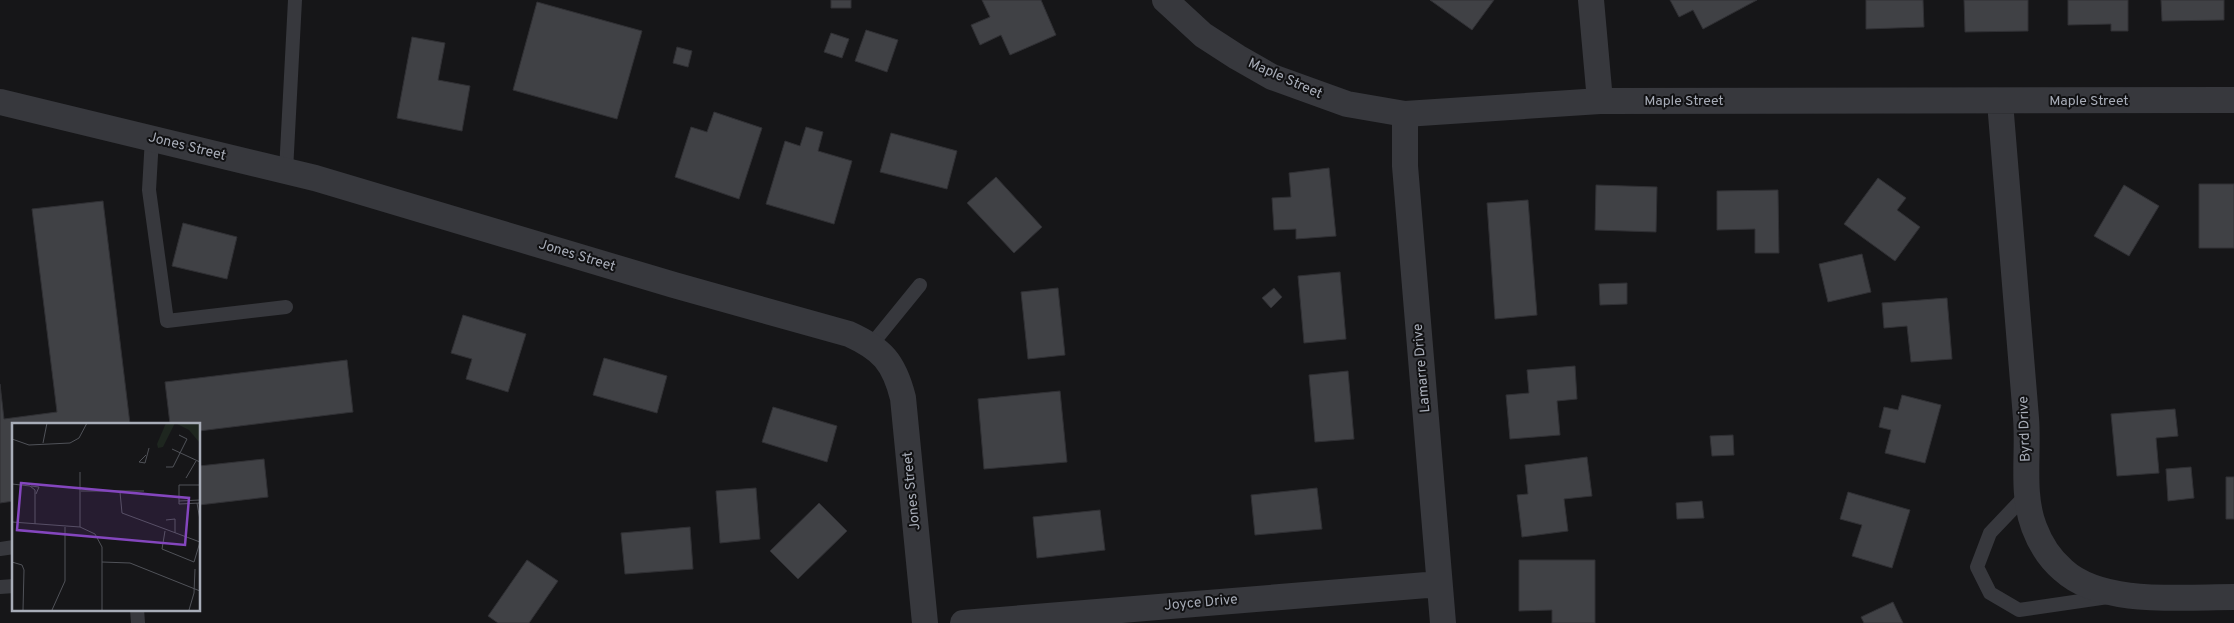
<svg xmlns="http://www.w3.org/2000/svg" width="2234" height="623" viewBox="0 0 2234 623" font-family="Overpass,sans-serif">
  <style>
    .building { fill: #404145; stroke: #303034 }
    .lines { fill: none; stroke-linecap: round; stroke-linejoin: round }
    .service { stroke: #37383d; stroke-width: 14 }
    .minor { stroke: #37383d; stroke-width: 26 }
    .labels { text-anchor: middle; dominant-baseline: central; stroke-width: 4; stroke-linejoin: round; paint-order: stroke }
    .street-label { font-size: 14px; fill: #a8adb8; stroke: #111113 }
    .inset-road { fill: none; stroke: #505258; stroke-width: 1 }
    .view { fill: #8446be; fill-opacity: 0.15; stroke: #8446be; stroke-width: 2.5 }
    .inset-edge { fill: none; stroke: #a8adb8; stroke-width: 2.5 }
  </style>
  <rect width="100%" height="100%" fill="#161618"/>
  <path class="building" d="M831 0H851V8H831Z
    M982 0H1041L1056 35 1010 55 1001 35 980 45 971 25 990 17Z
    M1430 0H1494L1472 30Z
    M1670 0H1757L1703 29 1693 10 1679 17Z
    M1866 0H1923L1924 27 1866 29Z
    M1964 0H2028V31L1965 32Z
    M2068 0H2128V31H2111V24L2068 25Z
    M2161 0H2224V20L2162 21Z
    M537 2 642 31 617 119 513 90Z
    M866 30 898 40 887 72 855 61Z
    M831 33 849 39 842 58 824 52Z
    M412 37 445 43 438 80 470 86 462 131 397 118Z
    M677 47 692 51 688 67 673 63Z
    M714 112 762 128 739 199 675 177 691 127 707 132Z
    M806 127 823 132 818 151 852 161 834 224 766 204 785 141 800 146Z
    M891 133 957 151 947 189 880 172Z
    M1329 168 1336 236 1296 239V229L1274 230 1272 198 1291 197 1289 173Z
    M996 177 1042 227 1014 253 967 203Z
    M1878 178 1906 198 1897 210 1920 227 1895 261 1844 224Z
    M2199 184H2234V248H2199Z
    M1596 185 1657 187 1656 232 1595 230Z
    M2124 185 2159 206 2129 256 2094 236Z
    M1778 190 1779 253H1755V229L1717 230V191Z
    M1528 200 1537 315 1495 319 1487 203Z
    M103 201 130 424H14V501L0 503V384L4 419 57 412 32 209Z
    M183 223 237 237 227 279 172 266Z
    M1862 254 1871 292 1828 302 1819 264Z
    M1340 272 1346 339 1304 343 1298 276Z
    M1627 283V304L1600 305 1599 284Z
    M1058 288 1065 355 1028 359 1021 292Z
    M1274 288 1282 297 1271 308 1262 298Z
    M1947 298 1952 359 1911 362 1907 326 1884 328 1882 303Z
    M463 315 526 334 508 392 466 379 472 359 451 353Z
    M604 358 667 376 657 413 593 395Z
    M347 360 353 412 199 431V424H170L165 382Z
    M1575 366 1577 399 1557 401 1560 435 1510 439 1506 395 1529 393 1527 370Z
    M1348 371 1354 439 1315 442 1309 375Z
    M1060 391 1067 462 984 469 978 399Z
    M1902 395 1941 405 1925 463 1885 453 1891 430 1879 427 1884 407 1898 410Z
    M773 407 837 426 827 462 762 442Z
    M2175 409 2178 436 2156 438 2159 473 2117 476 2111 414Z
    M1733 435 1734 455 1712 456 1710 436Z
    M1587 457 1592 496 1564 499 1568 531 1522 537 1517 495 1528 494 1525 465Z
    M264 459 268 497 199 505V466Z
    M2191 467 2194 498 2168 501 2166 469Z
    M2226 477H2234V519H2226Z
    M756 488 760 539 720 543 716 491Z
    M1317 488 1322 529 1255 535 1251 495Z
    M1848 492 1910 510 1892 568 1852 556 1862 525 1840 519Z
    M1702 501 1704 518 1677 519 1676 503Z
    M819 503 847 531 798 579 770 551Z
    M1100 510 1105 550 1037 558 1033 517Z
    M690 527 693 569 625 574 621 533Z
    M527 560 558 581 529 623H498L488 616Z
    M1519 560H1595V623H1552V610L1519 611Z
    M1893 602 1903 623H1864L1861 617Z"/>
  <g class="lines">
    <path class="service" d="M152 138 149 190 167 321 286 307
      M286 171 295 0
      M872 344 920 285
      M2028 493 1990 533 1977 567 1990 593 2019 610 2108 597
      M0 549 14 547
      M0 587 14 586
      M137 609 138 623"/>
    <path class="minor" d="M1165 0 1203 35 1237 57 1272 77 1347 104 1405 114 1600 101 2234 100
      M1591 0 1600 101
      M0 102 315 178 674 285 849 334C882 349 894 362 903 398L925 623
      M2000 102C2009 207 2017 313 2026 418 2029 453 2021 493 2034 527 2040 543 2050 559 2063 570 2102 606 2183 597 2234 597
      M1405 114V166L1443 623
      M963 623 1439 584"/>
  </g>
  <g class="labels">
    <g class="street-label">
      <text transform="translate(1285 79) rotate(24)">Maple Street</text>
      <text x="1684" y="101">Maple Street</text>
      <text x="2089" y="101">Maple Street</text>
      <text transform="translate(187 147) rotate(14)">Jones Street</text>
      <text transform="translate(577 256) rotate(17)">Jones Street</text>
      <text transform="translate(1422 368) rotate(-95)">Lamarre Drive</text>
      <text transform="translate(2025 429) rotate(-92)">Byrd Drive</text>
      <text transform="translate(912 491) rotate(-96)">Jones Street</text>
      <text transform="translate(1201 603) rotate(-5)">Joyce Drive</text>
    </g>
  </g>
  <g transform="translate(12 423)">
    <rect width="188" height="188" fill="#161618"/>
    <path d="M154 0H187V19L177 7 163 0 151 24 146 25 145 21Z" fill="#1e261f"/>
    <path class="inset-road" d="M0 16 17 22 58 20 67 15 75 0M31 20 35 0M160 26 188 39M134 32 127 39 133 40 137 25M154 44H161L175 16 167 12M174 55 184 38M0 61 18 63 23 67V101M188 62H167V81L188 80M19 63 27 64 24 71M69 68H132M108 69 110 90 188 119M167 78 188 77M185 80 188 97M154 97 163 96V110M0 99 68 104 83 111 90 124V187M68 104V49M153 108 150 126 182 139 188 119M0 139 10 142 12 147 11 187M90 139 118 140 188 168M40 187 53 158V104M177 187 182 170 183 146"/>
    <path class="view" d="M9 60 177 75 173 122 5 107Z"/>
    <rect width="188" height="188" class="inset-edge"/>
  </g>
</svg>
